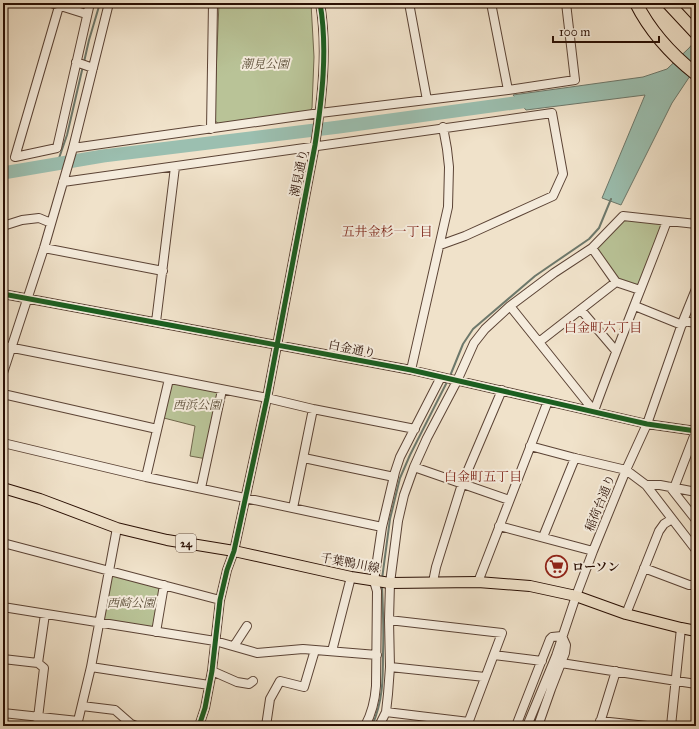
<svg xmlns="http://www.w3.org/2000/svg" width="699" height="729" viewBox="0 0 699 729" font-family="'IM FELL Great Primer','Noto Serif JP',serif">
  <style>
    .green { fill: #b9c397; stroke: #71684d }
    .water { fill: #9bbfb0; stroke: #6d786b }
    .lines { fill: none; stroke-linecap: round; stroke-linejoin: round }
    .stream { stroke: #6d786b; stroke-width: 2 }
    .river { stroke: #9bbfb0; stroke-width: 13 }
    .minor-casing { stroke: #5b4335; stroke-width: 10 }
    .major-casing { stroke: #290e03; stroke-width: 12 }
    .highway-casing { stroke: #290e03; stroke-width: 14 }
    .minor { stroke: #f5ecdd; stroke-width: 8 }
    .major { stroke: #f0e2ca; stroke-width: 10 }
    .highway { stroke: #f0e2ca; stroke-width: 12 }
    .cycleway-casing { stroke: #f5ecdd; stroke-width: 8 }
    .cycleway { stroke: #1b5e20; stroke-width: 5 }
    .labels { text-anchor: middle; dominant-baseline: central; stroke-width: 4; stroke-linejoin: round; paint-order: stroke }
    .shield { fill: #f5ecdd; stroke: #665144; stroke-width: 1 }
    .shield-label { font-size: 11px; font-weight: bold; fill: #290e03 }
    .park-label { font-size: 12px; font-style: italic; fill: #5b4d37; stroke: #f5ecdd }
    .street-label { font-size: 12px; fill: #290e03; stroke: #f5ecdd }
    .poi-label { font-size: 12px; font-weight: bold; fill: #290e03; stroke: #f5ecdd; text-anchor: start }
    .neighbourhood-label { font-size: 13px; fill: #7a1f14; stroke: #f5ecdd }
  </style>
  <rect width="100%" height="100%" fill="#f0e2ca"/>
  <filter id="stains"><feTurbulence type="fractalNoise" baseFrequency=".005" numOctaves="4"/><feColorMatrix values="0 0 0 0 .2 0 0 0 0 .09 0 0 0 0 .02 0 0 0 .5 -.17"/></filter>
  <radialGradient id="worn" r=".72"><stop offset=".6" stop-color="#630" stop-opacity="0"/><stop offset="1" stop-color="#630" stop-opacity=".3"/></radialGradient>
  <path class="green" d="M219 3H311L314 57 312 108 309 112 219 124 214 120Z
    M623 216 667 221 640 290 616 282 592 248Z
    M169 379 222 390 207 459 190 456 195 426 160 417Z
    M110 570 164 585 156 632 99 623Z"/>
  <path class="water" d="M696 40V67L672 103 621 205 602 198 645 95 526 110 513 95 643 77 667 69 689 48Z"/>
  <g class="lines">
    <path class="stream" d="M84 62 89 40 100 3
      M57 164 67 135 83 66
      M450 376 463 344 473 329 535 276 589 239 599 228 611 199
      M382 579 390 519 400 478 410 455 448 380
      M372 726C383 701 383 680 383 653 384 631 383 608 382 585"/>
    <path class="river" d="M3 173 103 156 339 127 536 100"/>
    <defs>
      <path id="minor" d="M51 3 86 14
        M60 3 15 157 57 148 90 3
        M409 3 427 100
        M491 3 508 90
        M76 62 93 68
        M211 129 213 3
        M73 148 320 113 508 90 575 80 566 3
        M63 182 552 113 563 174 553 196 465 236 440 245
        M3 226 22 220 39 218 51 223
        M44 248 163 271
        M592 248 616 282 640 290
        M3 294 411 370 647 424 696 431
        M510 306 594 411
        M635 306 682 325
        M581 310 616 351
        M683 321 696 323
        M156 322 175 167
        M539 342 616 282
        M3 346 267 398 313 409 415 429
        M411 370 448 207 449 167 447 149 443 127
        M3 373 44 248 73 148 109 3
        M3 394 157 429
        M594 411C617 347 643 285 667 221
        M3 443 146 477 382 527
        M530 446 575 458 626 470 646 485 696 550
        M304 458 394 477
        M414 467 509 500
        M146 477 169 379
        M646 485H660L696 492
        M670 487 696 520
        M201 488 222 390
        M674 488 696 431
        M293 508 313 409
        M499 526 593 551
        M543 537 575 458
        M3 543 220 600
        M644 568 689 585H696
        M433 582 436 567 462 484 502 390
        M478 582 548 401
        M3 607 215 641 257 653 303 649 377 655
        M626 614 659 531 664 524 672 519
        M389 620 502 633 467 726
        M156 632 164 585
        M234 646 247 626
        M332 651 351 577
        M494 655 542 661
        M3 659 38 663
        M561 663 696 684
        M91 667 209 685
        M390 667 485 677
        M212 671 237 682 249 684 253 681
        M82 706 115 710 131 724 136 726
        M386 712 469 722
        M3 713 78 721 91 667 117 528
        M600 721 647 726
        M37 726 44 668 38 663 45 614
        M199 726 205 708 212 671 220 600 227 570 234 551 267 398 315 145C322 99 328 49 320 3
        M266 726 270 699 280 681 304 687 315 650
        M365 726C372 713 375 700 376 686L377 591 374 581 382 527 395 472 400 457 441 377
        M379 726 386 712 388 694 390 667 389 620 390 583 398 521 404 495 414 467 427 438 457 381 474 343 485 329 510 306 554 273 592 248 623 216 696 224
        M516 726 550 639 552 637 562 636 566 645 565 653 551 689 538 726
        M527 726 556 656 576 596 593 551 626 470 647 424 683 321 696 289
        M599 726 616 671
        M671 726 681 628"/>
      <path id="major" d="M3 488 40 499 117 528 167 540 234 551 351 577 390 583 478 582 530 586 576 596 626 614 681 628 696 631"/>
      <path id="highway" d="M636 3C650 31 672 55 696 74
        M668 3 696 33"/>
    </defs>
    <use href="#minor" class="minor-casing"/>
    <use href="#major" class="major-casing"/>
    <use href="#highway" class="highway-casing"/>
    <use href="#minor" class="minor"/>
    <use href="#major" class="major"/>
    <use href="#highway" class="highway"/>
    <defs>
      <path id="cycleway" d="M3 294 411 370 647 424 696 431
        M199 726 205 708 212 671 220 600 227 570 234 551 267 398 315 145C322 99 328 49 320 3"/>
    </defs>
    <use href="#cycleway" class="cycleway-casing"/>
    <use href="#cycleway" class="cycleway"/>
  </g>
  <defs>
    <symbol id="supermarket-ring" viewBox="-11 -11 22 22"><circle r="9.5" fill="#f5ecdd" stroke="#8f2418" stroke-width="1.5"/><path d="M-6-5.5h2.5l.6 2H6L4.5 2H-2.5L-4.4-4H-6ZM-1.5 3.2a1.3 1.3 0 1 0 .1 0ZM3 3.2a1.3 1.3 0 1 0 .1 0Z" fill="#8f2418"/></symbol>
  </defs>
  <g fill-rule="evenodd">
    <use href="#supermarket-ring" x="544" y="554" width="25" height="25"/>
  </g>
  <g class="labels">
    <rect class="shield" x="176" y="534" width="20" height="18" rx="3"/>
    <g class="shield-label">
      <text x="186" y="543">24</text>
    </g>
    <g class="park-label">
      <text x="265" y="64">潮見公園</text>
      <text x="197" y="405">西浜公園</text>
      <text x="131" y="603">西崎公園</text>
    </g>
    <g class="street-label">
      <text transform="translate(299 173) rotate(-79)">潮見通り</text>
      <text transform="translate(352 349) rotate(11)">白金通り</text>
      <text transform="translate(600 503) rotate(-68)">稲荷台通り</text>
      <text transform="translate(350 563) rotate(11)">千葉鴨川線</text>
    </g>
    <g class="poi-label">
      <text x="572" y="567">ローソン</text>
    </g>
    <g class="neighbourhood-label">
      <text x="387" y="232">五井金杉一丁目</text>
      <text x="603" y="328">白金町六丁目</text>
      <text x="483" y="477">白金町五丁目</text>
    </g>
  </g>
  <rect width="699" height="729" fill="none" stroke="#f0e2ca" stroke-width="16"/>
  <rect x="4" y="4" width="691" height="721" fill="none" stroke="#290e03" stroke-width="2"/>
  <rect x="8" y="8" width="683" height="713" fill="none" stroke="#290e03"/>
  <path d="M553 36v6h106v-6" fill="none" stroke="#290e03" stroke-width="2"/>
  <text x="559" y="36" font-size="12" fill="#290e03" stroke="#f5ecdd" stroke-width="3" paint-order="stroke">100 m</text>
  <rect width="100%" height="100%" filter="url(#stains)"/>
  <rect width="100%" height="100%" fill="url(#worn)"/>
</svg>
